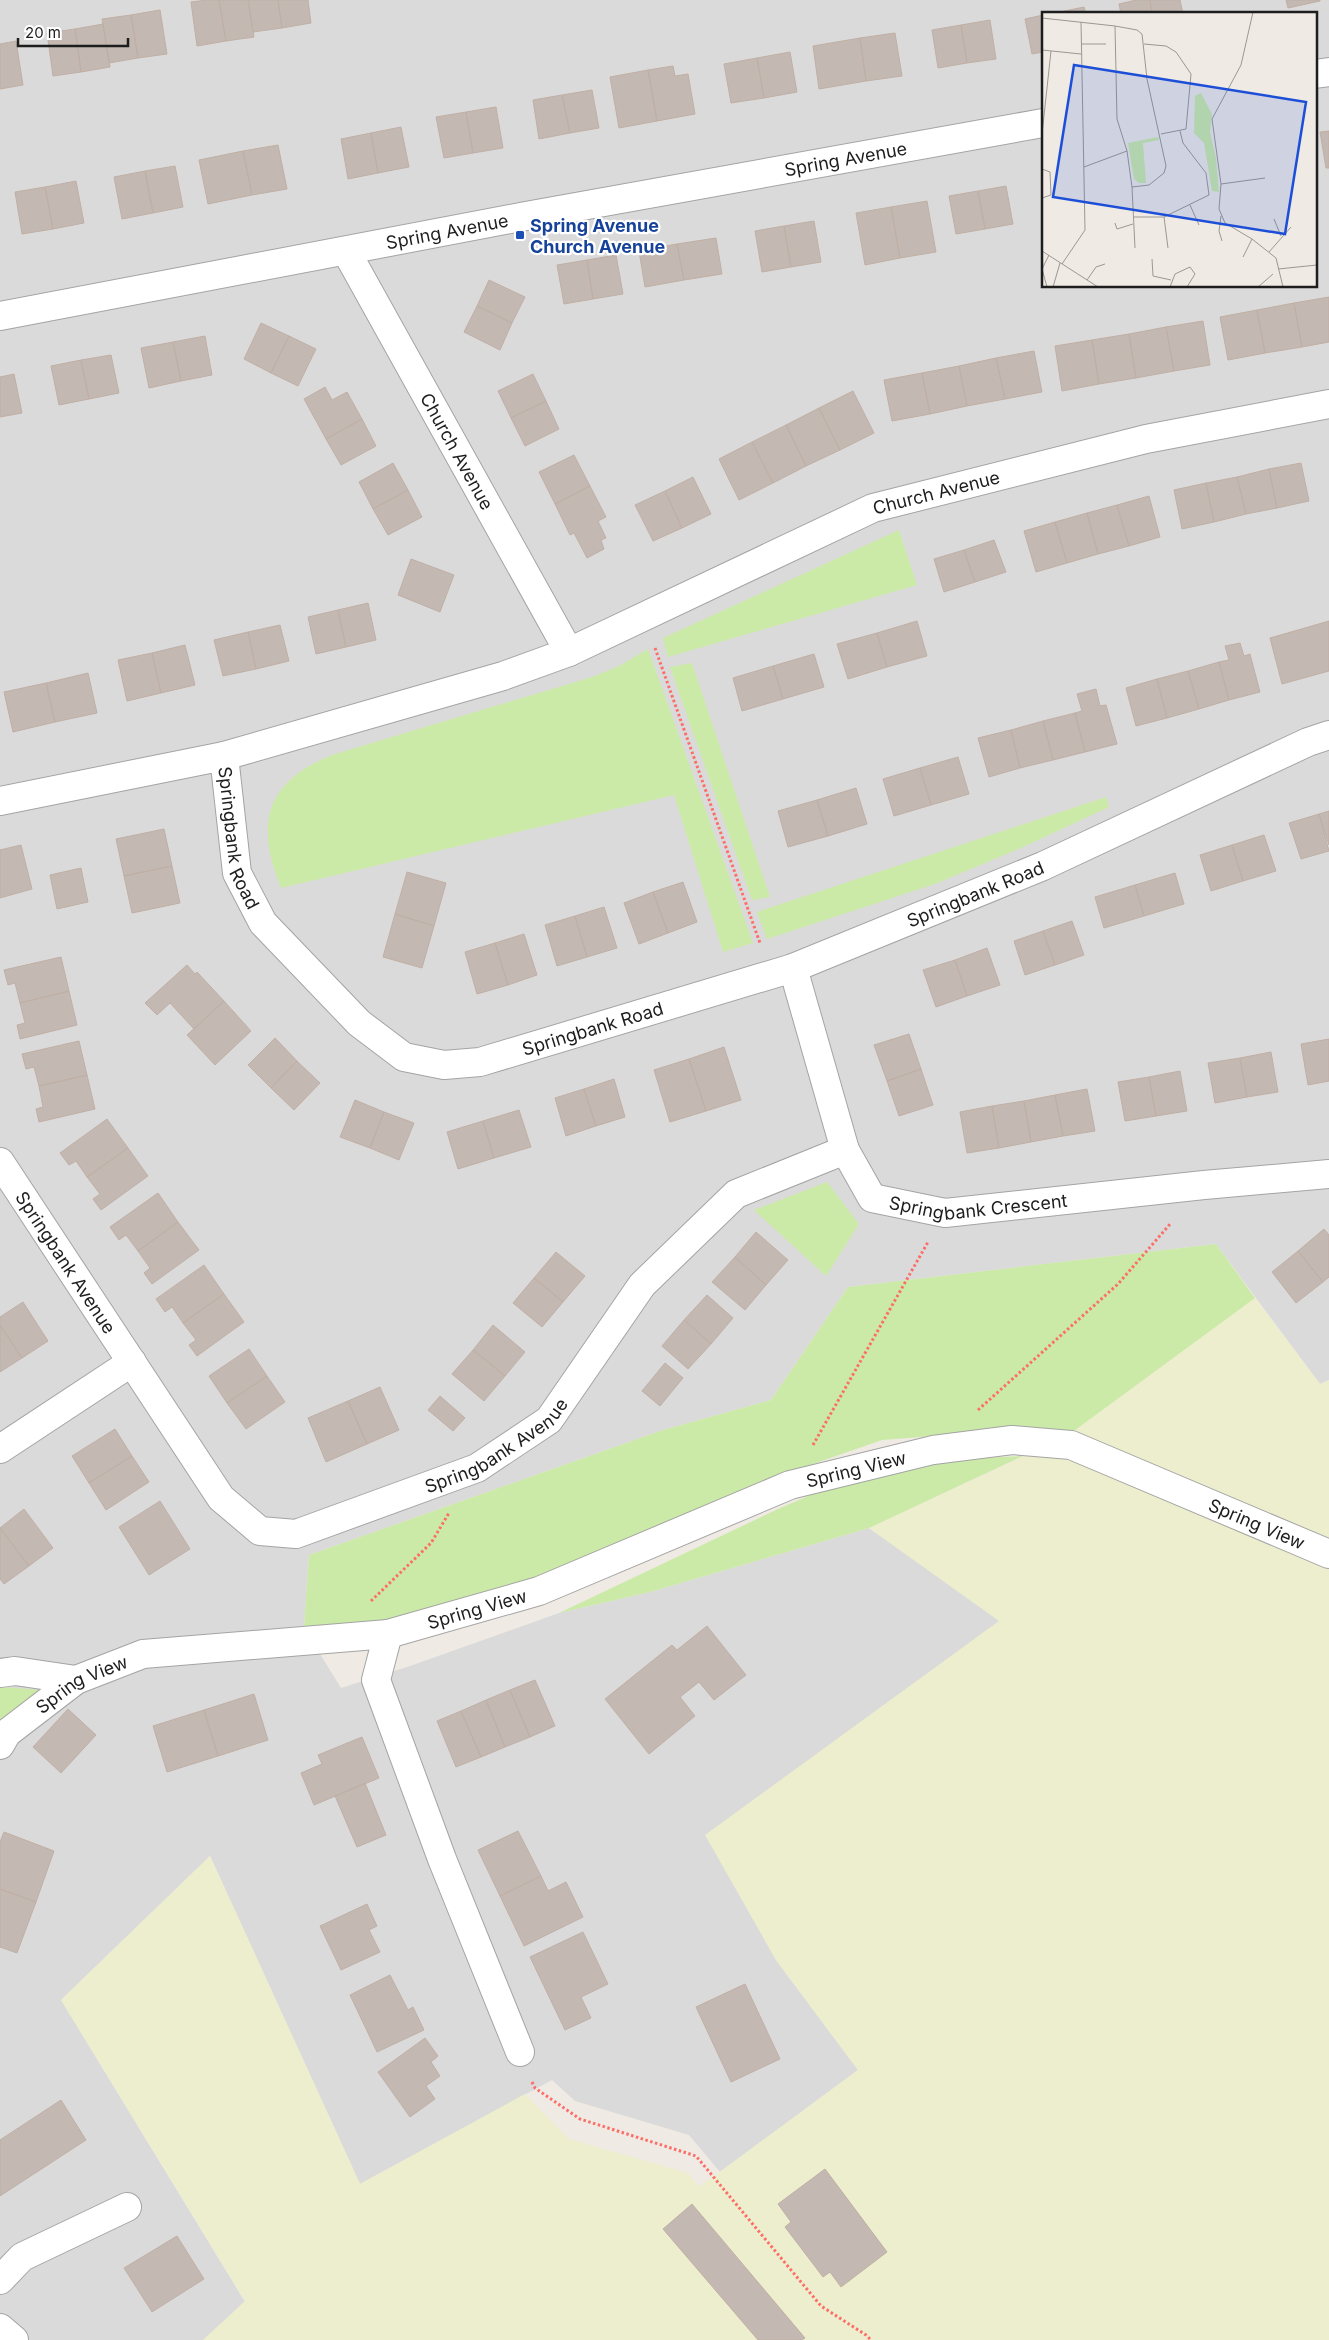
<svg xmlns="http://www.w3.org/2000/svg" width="1329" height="2340" viewBox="0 0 1329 2340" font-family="Inter,sans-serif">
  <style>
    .residential { fill: #dbdada; fill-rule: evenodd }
    .farmland { fill: #edeecd }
    .grass { fill: #cceaa7 }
    .building { fill: #c3b9b2; stroke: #c0afa5 }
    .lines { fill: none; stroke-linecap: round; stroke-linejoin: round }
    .minor-casing { stroke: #a4a4a4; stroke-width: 30 }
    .path { stroke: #fc6e67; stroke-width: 3; stroke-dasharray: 2.5 2.5; stroke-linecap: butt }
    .minor { stroke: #fff; stroke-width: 28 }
    .transit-dot { fill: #1a4fb4; stroke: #fff; stroke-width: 2 }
    .labels { text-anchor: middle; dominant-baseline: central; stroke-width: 4.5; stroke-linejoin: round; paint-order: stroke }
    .street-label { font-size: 18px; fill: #1d1d1d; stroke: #fff }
    .transit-label { font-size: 18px; font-weight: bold; fill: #164399; stroke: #fff; text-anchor: start }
    .inset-road { fill: none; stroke: #9b9894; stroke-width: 1 }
    .view { fill: #1d4ed8; fill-opacity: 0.15; stroke: #1d4ed8; stroke-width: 2.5 }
    .inset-edge { fill: none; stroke: #1d1d1d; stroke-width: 2.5 }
  </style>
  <rect width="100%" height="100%" fill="#efeae3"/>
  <path class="residential" d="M0 0H1329V1380L1320 1384 1216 1244 848 1287 771 1400 663 1430 309 1555 304 1628 341 1688 410 1666 559 1613 650 1592 869 1528 1000 1621 706 1835 776 1960 858 2070 720 2172 689 2135 575 2101 552 2080 360 2184 210 1856 61 2000 245 2302 203 2340H0ZM1043 14H1315V286H1043Z"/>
  <path class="farmland" d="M1255 1298 1320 1384 1329 1380V2340H203L245 2301 61 2000 210 1856 360 2184 525 2094 569 2139 688 2173 699 2187 858 2070 776 1960 705 1835 999 1621 869 1528 1067 1436Z"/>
  <path class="grass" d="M899 530 917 585 668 657 663 638Z
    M648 649 753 943 723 952 674 795 281 888C255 824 265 782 332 755L592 677 619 666Z
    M692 663 770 897 752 900 670 667Z
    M1106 797 1109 807 1021 848 935 884 767 939 757 912Z
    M827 1182 859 1224 826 1276 754 1210Z
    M1216 1244 1255 1298 1067 1436 1013 1430 882 1440 767 1480 640 1546 374 1628H304L309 1555 663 1430 771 1400 848 1287Z
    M1023 1456 869 1528 650 1592 559 1613 778 1509 834 1485 891 1470 978 1458Z
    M0 1687 42 1690 0 1724Z"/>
  <path class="building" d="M207 0H219L226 41 197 46 191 2Z
    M219 0H248L254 37 226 41Z
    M248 0H278L282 28 253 32Z
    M278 0H308L311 23 282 28Z
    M1136 0H1150L1152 14H1121L1119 4Z
    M1150 0H1180L1183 14H1152Z
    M1286 0H1320V1L1288 8Z
    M1084 7 1086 14H1055V13Z
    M160 10 167 54 138 58 131 15Z
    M131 15 138 58 109 63 102 19Z
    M1043 15V52L1032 54 1025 19Z
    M990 20 996 59 967 63 961 25Z
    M103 24 110 67 81 72 75 29Z
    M961 25 967 63 938 68 932 30Z
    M75 29 81 72 53 76 47 33Z
    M895 33 902 76 866 81 860 38Z
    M860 38 866 81 819 89 813 46Z
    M16 41 23 85 0 89V44Z
    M790 52 797 92 764 98 757 58Z
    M757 58 764 98 731 103 724 64Z
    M673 66 675 76 688 74 695 114 657 121 648 70Z
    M648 70 657 121 619 128 610 77Z
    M592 90 599 128 570 133 562 95Z
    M562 95 570 133 539 139 533 100Z
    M496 107 503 148 473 153 466 112Z
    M466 112 473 153 444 158 436 117Z
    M401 127 409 167 378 173 371 133Z
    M1329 131V168H1326L1320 132Z
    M371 133 378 173 348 179 341 139Z
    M278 145 287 189 252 195 243 151Z
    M243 151 252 195 208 204 199 160Z
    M175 166 183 207 153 213 145 171Z
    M145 171 153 213 122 219 114 177Z
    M76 181 84 223 53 229 45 187Z
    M1006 186 1013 224 985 229 978 191Z
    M45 187 53 229 22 234 15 192Z
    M978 191 985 229 956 234 949 196Z
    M927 201 936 252 900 258 891 207Z
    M891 207 900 258 865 265 856 213Z
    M814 221 821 262 791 267 784 226Z
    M784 226 791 267 762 272 755 231Z
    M716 238 722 274 684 280 677 244Z
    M677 244 684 280 645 287 639 251Z
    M616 255 623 294 593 299 587 260Z
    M587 260 593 299 564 304 557 265Z
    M489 280 525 297 512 323 477 306Z
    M1329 297V342L1302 347 1294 303Z
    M1294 303 1302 347 1265 353 1257 310Z
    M477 306 512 323 500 350 464 332Z
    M1257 310 1265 353 1228 360 1220 317Z
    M1203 321 1210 365 1174 371 1166 327Z
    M261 323 289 336 271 373 244 359Z
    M1166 327 1174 371 1136 378 1129 334Z
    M1129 334 1136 378 1099 384 1092 340Z
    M205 336 212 375 181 381 173 342Z
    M289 336 316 349 298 386 271 373Z
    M1092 340 1099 384 1062 391 1055 346Z
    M173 342 181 381 149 388 141 348Z
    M1034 351 1042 392 1005 399 996 358Z
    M111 355 119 393 89 399 81 360Z
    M996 358 1005 399 967 406 959 366Z
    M81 360 89 399 59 405 51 366Z
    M959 366 967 406 930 414 922 373Z
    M922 373 930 414 892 421 884 380Z
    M14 374 22 413 0 417V377Z
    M533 374 546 401 511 418 498 391Z
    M325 387 332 400 347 392 362 419 326 439 304 399Z
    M853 391 874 433 840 450 819 408Z
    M546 401 559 429 525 446 511 418Z
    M819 408 840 450 806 466 786 425Z
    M362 419 376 446 341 465 326 439Z
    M786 425 806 466 773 483 752 442Z
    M752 442 773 483 739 500 719 459Z
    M574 455 590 486 555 504 539 472Z
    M393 463 408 490 373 509 359 482Z
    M1301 463 1309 501 1277 508 1269 469Z
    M1269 469 1277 508 1246 514 1237 477Z
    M693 477 711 514 682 528 665 491Z
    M1237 477 1246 514 1214 522 1206 483Z
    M1206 483 1214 522 1182 529 1174 490Z
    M590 486 606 517 598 521 606 538 601 540 604 549 587 558 574 533 570 535 555 504Z
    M408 490 422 517 388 535 373 509Z
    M665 491 682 528 653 541 635 505Z
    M1149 496 1160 537 1129 546 1117 505Z
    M1117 505 1129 546 1098 554 1087 513Z
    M1087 513 1098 554 1067 563 1055 522Z
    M1055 522 1067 563 1036 572 1024 531Z
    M994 540 1006 572 975 582 964 550Z
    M964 550 975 582 944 592 934 559Z
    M411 559 454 575 440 612 398 595Z
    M368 603 376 640 346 647 338 610Z
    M338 610 346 647 316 654 308 617Z
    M917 621 927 656 887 667 877 633Z
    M1329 621V671L1282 684 1270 638Z
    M280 625 289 661 256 669 248 632Z
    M248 632 256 669 223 676 214 640Z
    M877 633 887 667 848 679 837 644Z
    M1240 643 1244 656 1250 654 1260 692 1229 700 1219 662 1229 660 1225 646Z
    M185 645 195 685 161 693 152 653Z
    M152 653 161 693 127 701 118 660Z
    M814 654 824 687 783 699 773 666Z
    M1219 662 1229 700 1199 709 1188 671Z
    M773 666 783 699 742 711 733 678Z
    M1188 671 1199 709 1167 718 1157 679Z
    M88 673 97 713 55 722 46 683Z
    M1157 679 1167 718 1136 726 1126 688Z
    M46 683 55 722 13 732 4 692Z
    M1096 689 1100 706 1106 705 1117 744 1085 752 1075 713 1082 711 1077 694Z
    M1075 713 1085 752 1053 760 1043 721Z
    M1043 721 1053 760 1020 768 1011 730Z
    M1011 730 1020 768 989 777 978 738Z
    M958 757 969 794 931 805 920 768Z
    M920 768 931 805 894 816 883 779Z
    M856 788 867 824 828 836 817 800Z
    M817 800 828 836 788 847 778 811Z
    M1329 811V845L1319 814Z
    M1319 814 1329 851 1301 859 1289 823Z
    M164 829 172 866 124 876 116 839Z
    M1264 835 1276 871 1243 881 1232 845Z
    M21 845 32 889 0 898V850Z
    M1232 845 1243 881 1211 891 1200 855Z
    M172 866 180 903 132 913 124 876Z
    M81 868 88 902 57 909 50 875Z
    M407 872 446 883 434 926 395 914Z
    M1175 873 1184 904 1144 916 1135 885Z
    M683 882 697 922 668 933 653 892Z
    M1135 885 1144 916 1104 928 1095 897Z
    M653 892 668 933 639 944 624 903Z
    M604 907 617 948 587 957 575 916Z
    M395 914 434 926 422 968 383 957Z
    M575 916 587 957 557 966 545 925Z
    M1072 921 1084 955 1055 965 1043 931Z
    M1043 931 1055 965 1025 975 1014 941Z
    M524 934 537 975 508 985 495 943Z
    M495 943 508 985 477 994 465 952Z
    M987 948 1000 985 967 996 955 960Z
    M61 957 69 991 20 1003 15 983 8 985 4 970Z
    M955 960 967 996 936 1007 923 970Z
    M187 965 195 974 197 972 224 1001 194 1029 170 1003 157 1015 145 1003Z
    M69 991 77 1025 20 1039 17 1025 25 1023 20 1003Z
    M224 1001 251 1031 215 1065 187 1035Z
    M909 1034 921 1069 887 1081 874 1045Z
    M275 1038 297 1061 271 1088 248 1065Z
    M1329 1039V1081L1308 1085 1301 1044Z
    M79 1041 87 1075 39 1086 34 1067 26 1069 22 1054Z
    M724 1047 741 1100 706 1111 689 1059Z
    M1271 1052 1278 1092 1247 1097 1240 1058Z
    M1240 1058 1247 1097 1215 1103 1208 1063Z
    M689 1059 706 1111 670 1122 654 1070Z
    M297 1061 320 1083 294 1110 271 1088Z
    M921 1069 933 1105 899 1116 887 1081Z
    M1180 1071 1187 1111 1156 1116 1149 1077Z
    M87 1075 95 1109 39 1122 36 1109 43 1107 39 1086Z
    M1149 1077 1156 1116 1125 1121 1118 1082Z
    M614 1079 625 1117 596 1126 584 1089Z
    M584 1089 596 1126 566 1136 555 1098Z
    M1087 1089 1095 1131 1063 1136 1055 1095Z
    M1055 1095 1063 1136 1031 1142 1024 1101Z
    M355 1100 384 1112 370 1148 340 1137Z
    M1024 1101 1031 1142 999 1148 992 1106Z
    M992 1106 999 1148 967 1153 960 1112Z
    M519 1110 531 1147 494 1158 483 1121Z
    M384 1112 414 1123 399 1160 370 1148Z
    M107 1119 128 1148 87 1177 76 1161 69 1165 60 1153Z
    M483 1121 494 1158 458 1169 447 1132Z
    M128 1148 148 1176 101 1210 93 1199 100 1194 87 1177Z
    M158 1193 178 1222 138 1251 126 1235 119 1240 110 1227Z
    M178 1222 199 1250 152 1284 144 1273 150 1268 138 1251Z
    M1324 1229 1329 1235V1277L1323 1282 1298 1251Z
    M756 1232 788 1260 766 1285 735 1257Z
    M1298 1251 1323 1282 1296 1303 1272 1272Z
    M556 1252 585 1276 563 1302 534 1278Z
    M735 1257 766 1285 745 1310 712 1282Z
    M204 1265 224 1294 183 1323 172 1307 165 1312 156 1299Z
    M534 1278 563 1302 542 1327 513 1303Z
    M224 1294 244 1322 197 1356 189 1345 196 1340 183 1323Z
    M707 1295 733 1318 711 1344 684 1320Z
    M23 1302 48 1341 22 1358 0 1325V1317Z
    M684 1320 711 1344 688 1369 662 1346Z
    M0 1325 22 1358 0 1372Z
    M493 1325 525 1352 505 1376 473 1350Z
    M249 1349 267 1376 227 1403 209 1376Z
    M473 1350 505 1376 484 1401 452 1374Z
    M665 1363 683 1378 660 1406 642 1391Z
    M267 1376 285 1402 246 1429 227 1403Z
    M380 1387 399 1430 367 1444 348 1401Z
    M440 1396 465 1418 453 1431 428 1410Z
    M348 1401 367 1444 326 1462 308 1418Z
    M115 1429 132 1456 89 1483 72 1456Z
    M132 1456 149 1482 106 1510 89 1483Z
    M160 1501 190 1549 149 1575 119 1527Z
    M24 1509 53 1548 29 1566 0 1528Z
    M0 1528 29 1566 4 1584 0 1579Z
    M707 1626 746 1675 714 1700 699 1682 680 1697 695 1716 649 1754 605 1699 672 1645 677 1650Z
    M535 1680 555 1726 530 1737 510 1690Z
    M510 1690 530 1737 505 1747 486 1700Z
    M254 1694 268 1740 218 1756 204 1710Z
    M486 1700 505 1747 481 1757 461 1711Z
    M68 1709 96 1735 61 1773 33 1747Z
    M204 1710 218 1756 167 1772 153 1726Z
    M461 1711 481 1757 456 1767 437 1721Z
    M362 1737 379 1778 314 1805 301 1773 322 1764 318 1755Z
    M365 1783 386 1835 357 1847 335 1796Z
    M518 1831 541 1876 500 1896 478 1850Z
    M4 1832 54 1851 36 1902 0 1889V1842Z
    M541 1876 548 1891 566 1882 583 1917 524 1946 500 1896Z
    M0 1889 36 1902 17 1953 0 1947Z
    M367 1904 377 1926 369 1930 380 1952 341 1970 320 1926Z
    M583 1932 608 1984 581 1997 591 2018 565 2030 530 1957Z
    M390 1975 408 2010 413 2007 424 2030 377 2052 350 1995Z
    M745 1984 780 2059 731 2082 696 2007Z
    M425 2038 438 2056 431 2062 440 2076 426 2086 435 2099 410 2117 378 2072Z
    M61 2100 86 2140 0 2196V2140Z
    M825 2169 887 2252 841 2287 830 2272 823 2277 785 2227 791 2222 778 2204Z
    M692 2204 805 2338 802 2340H758L663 2229Z
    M177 2236 204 2279 152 2312 124 2268Z"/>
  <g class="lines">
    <defs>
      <g id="minor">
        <path d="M1315 74 1329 72"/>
        <path id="s1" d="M346 251 569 652"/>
        <path id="s2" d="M0 316 526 216 1043 123"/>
        <path id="s3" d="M224 756 503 676 569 652 873 508 1146 439 1329 404"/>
        <path id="s4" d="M0 801 224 756 237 873 263 923 359 1023 404 1057 444 1065 480 1062 793 968 1043 866 1308 742 1329 735"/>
        <path id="s5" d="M793 968 845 1150 872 1198 945 1213 1204 1185 1329 1174"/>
        <path id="s6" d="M0 1162 221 1498 260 1531 296 1534 477 1468 549 1420 642 1285 736 1194 845 1150"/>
        <path d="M0 1449 132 1362"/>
        <path d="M388 1634 376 1680 442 1859 520 2052"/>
        <path d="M0 1673 15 1671 76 1680"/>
        <path id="s7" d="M0 1745 7 1733 76 1680 143 1654 388 1634 539 1591 790 1485 933 1450 1012 1440 1071 1445 1329 1554"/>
        <path d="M0 2280 22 2257 127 2207"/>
        <path d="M0 2328 14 2340"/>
      </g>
    </defs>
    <use href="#minor" class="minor-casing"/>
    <path class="path" d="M655 648 760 943
      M978 1410 1118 1284 1171 1223
      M813 1445 928 1242
      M371 1601 431 1543 449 1513
      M532 2082 535 2088 580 2119 696 2156 821 2306 866 2335 871 2340"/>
    <use href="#minor" class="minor"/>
  </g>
  <rect class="transit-dot" x="515" y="230" width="10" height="10" rx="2.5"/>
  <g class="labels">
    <g class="street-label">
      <text stroke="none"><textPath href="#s2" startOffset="860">Spring Avenue</textPath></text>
      <text stroke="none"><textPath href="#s2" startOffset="455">Spring Avenue</textPath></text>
      <text stroke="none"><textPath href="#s1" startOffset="229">Church Avenue</textPath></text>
      <text stroke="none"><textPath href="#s3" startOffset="762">Church Avenue</textPath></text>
      <text stroke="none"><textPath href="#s4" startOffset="312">Springbank Road</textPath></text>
      <text stroke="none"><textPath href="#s4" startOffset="1198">Springbank Road</textPath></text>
      <text stroke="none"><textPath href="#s4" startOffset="792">Springbank Road</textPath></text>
      <text stroke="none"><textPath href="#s5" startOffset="352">Springbank Crescent</textPath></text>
      <text stroke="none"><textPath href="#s6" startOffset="120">Springbank Avenue</textPath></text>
      <text stroke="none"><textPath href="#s6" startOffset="710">Springbank Avenue</textPath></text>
      <text stroke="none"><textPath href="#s7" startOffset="916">Spring View</textPath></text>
      <text stroke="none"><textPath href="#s7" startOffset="1336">Spring View</textPath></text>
      <text stroke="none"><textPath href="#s7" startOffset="511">Spring View</textPath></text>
      <text stroke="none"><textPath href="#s7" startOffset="104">Spring View</textPath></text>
    </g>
    <g class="transit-label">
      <text x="530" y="225">Spring Avenue<tspan x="530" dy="21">Church Avenue</tspan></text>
    </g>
  </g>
  <g transform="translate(1042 12)">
    <rect width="275" height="275" fill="#efeae3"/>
    <path d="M159 81 170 102 168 120 174 146 177 180 170 179 162 131 152 121 153 84ZM116 125 117 128 101 131 104 171H97L92 167 86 131Z" fill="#cceaa7"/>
    <path class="inset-road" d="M211 0 199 53 170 107 179 172 177 197 183 211 210 227 234 246 241 275M0 6 73 14 95 18 100 22 105 67 124 154 122 161 107 173 90 175 93 236M73 14 75 107 85 139 90 175M39 32H64M102 32 124 34 134 40 149 62 144 117 119 122M0 38 39 42M0 122 9 39M42 155 85 139M0 157 8 160 9 183 0 186M179 172 223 166M148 193 157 213M179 204 177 219 180 229M91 205H122L167 183 164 161 141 131 138 119M122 205 126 236M232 207 239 224M73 211 75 217 91 212M0 239 56 275M227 240 249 215M201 245 210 227M110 247 111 264 129 268M20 252 43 218 39 10M0 257 5 275M0 257 7 243M236 257 275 253M45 268 54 255 63 252M11 275 18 251M128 275 133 262 148 255 153 262 145 275M216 275 231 262"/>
    <path class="view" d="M32 53 264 90 243 222 11 185Z"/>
    <rect width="275" height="275" class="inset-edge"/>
  </g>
  <path d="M18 38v8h110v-8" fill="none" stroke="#1d1d1d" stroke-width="2.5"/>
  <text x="25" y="38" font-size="15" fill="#1d1d1d" stroke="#ffffff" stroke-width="4" paint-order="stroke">20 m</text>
</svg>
